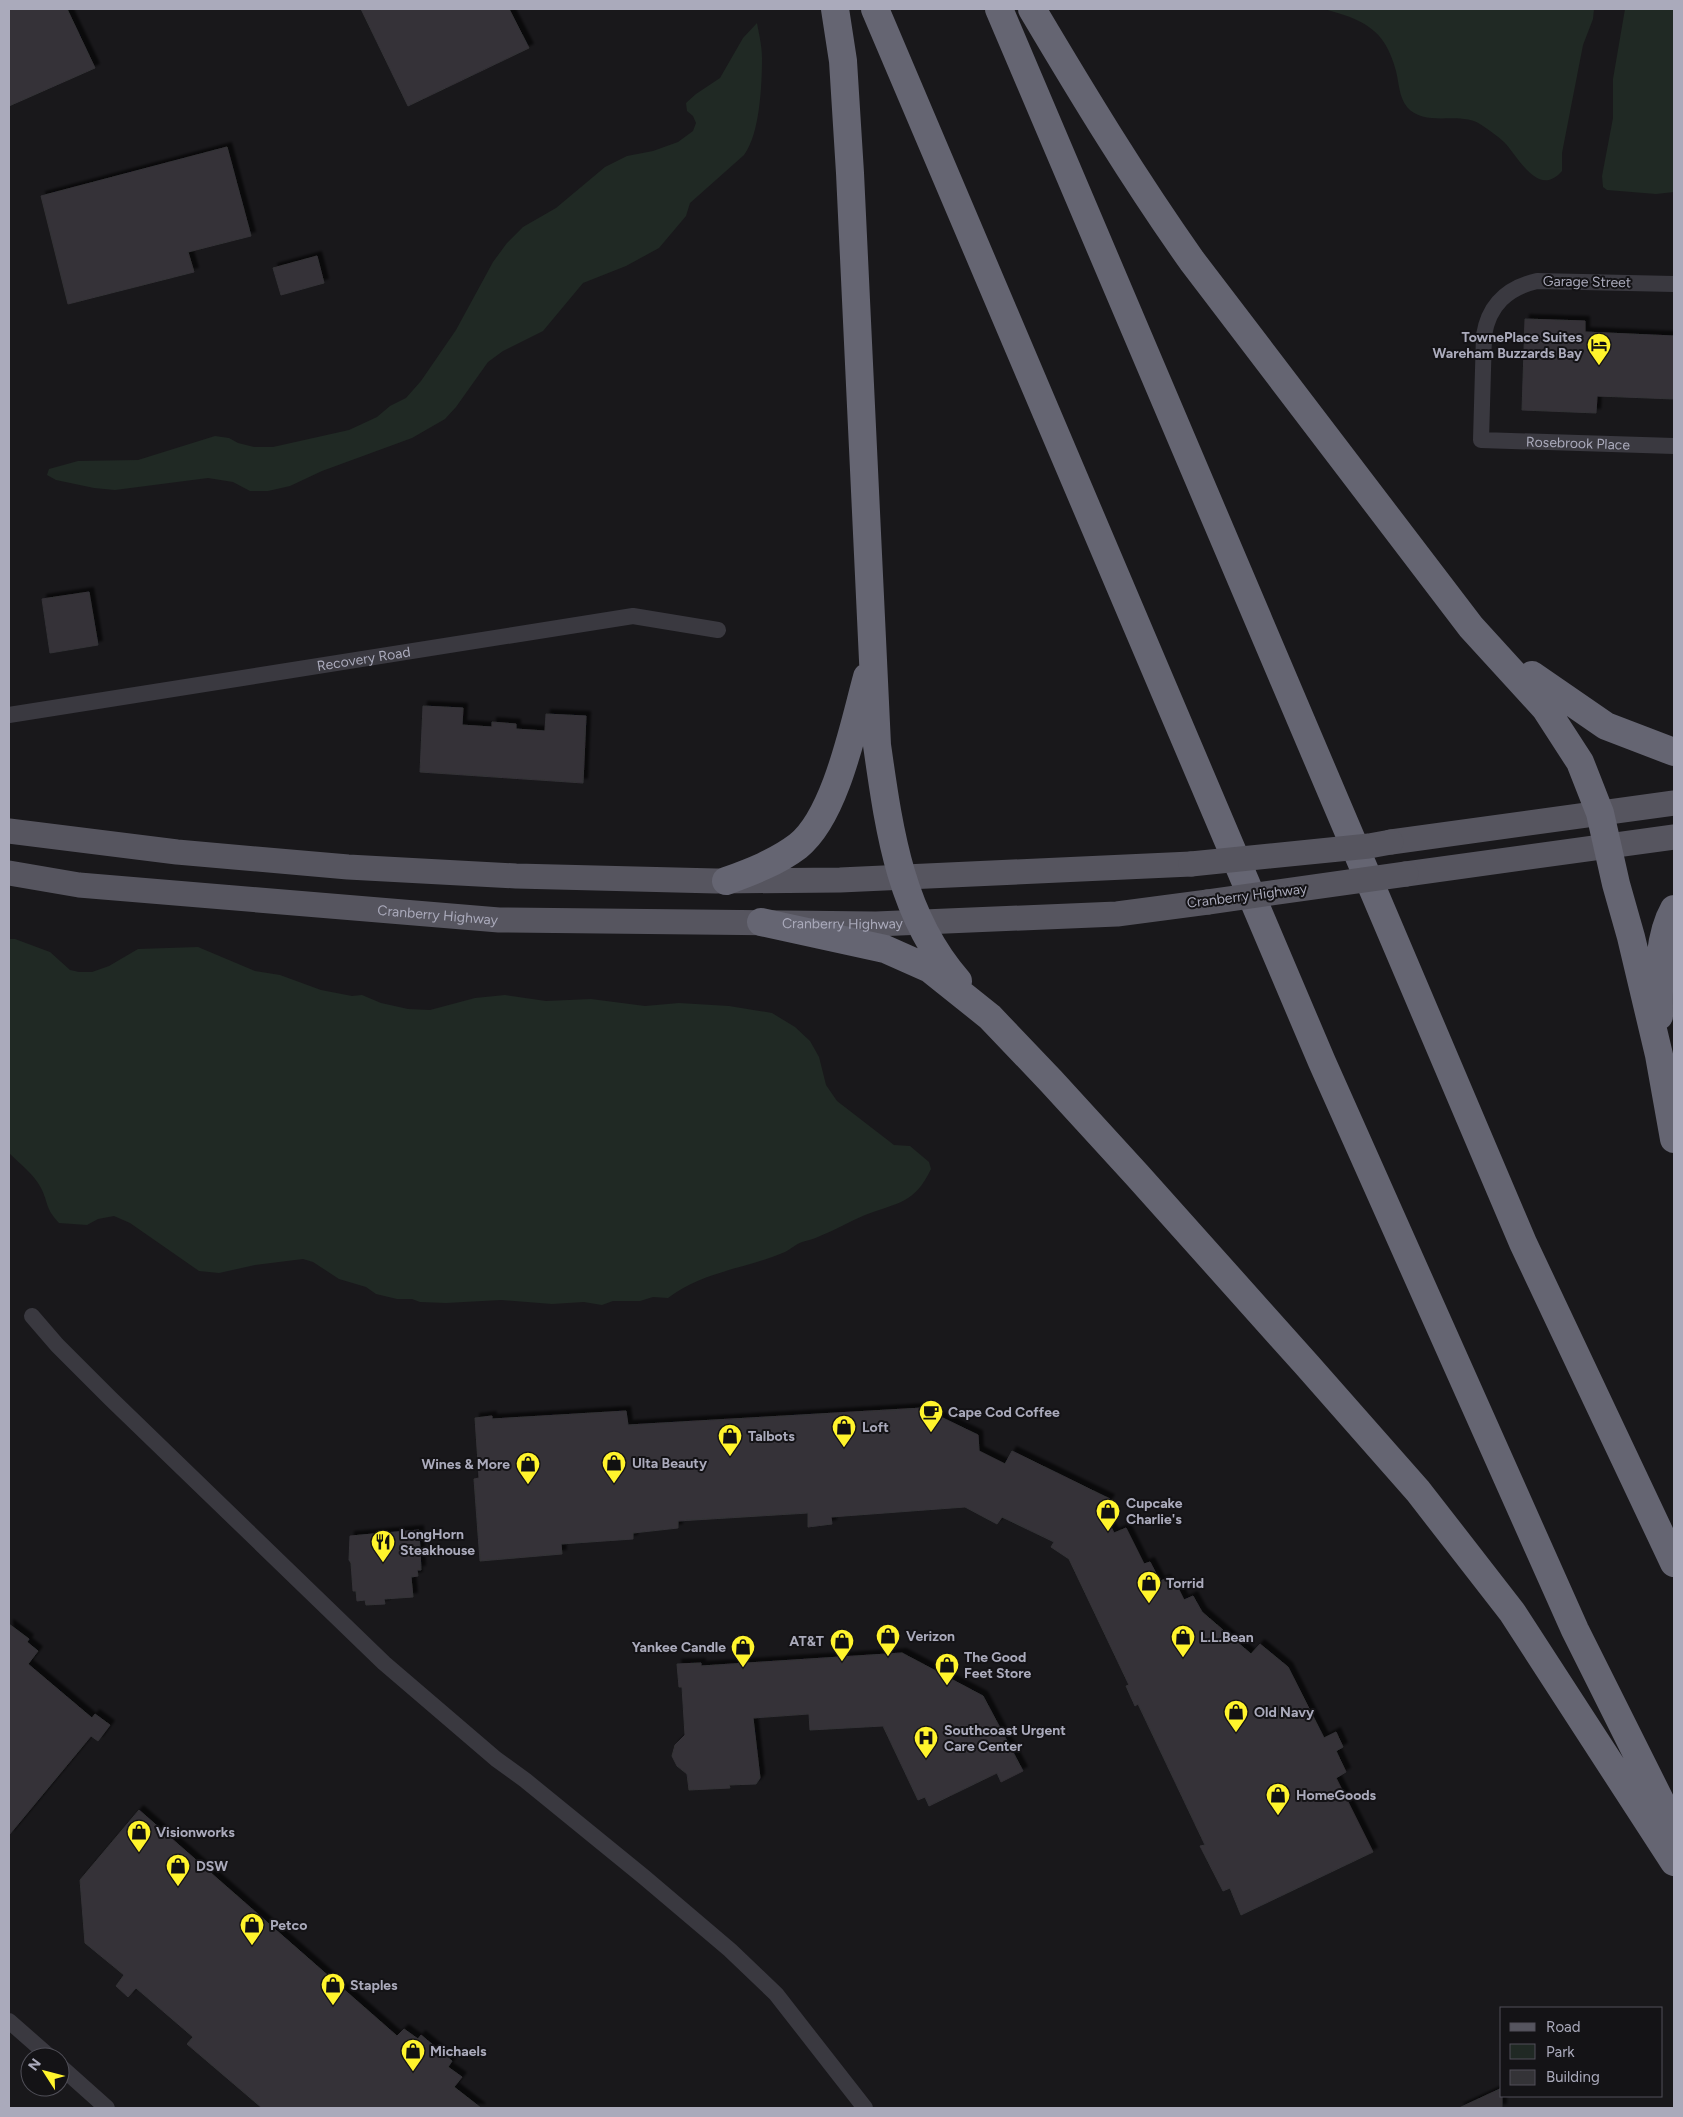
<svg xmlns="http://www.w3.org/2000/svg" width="1683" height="2117" viewBox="0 0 1683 2117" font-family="Figtree,sans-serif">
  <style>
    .green { fill: #202924 }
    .building { fill: #343337; stroke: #343237; filter: url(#shadow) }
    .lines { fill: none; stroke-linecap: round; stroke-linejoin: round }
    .minor { stroke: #3a3940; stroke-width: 16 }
    .primary { stroke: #56555f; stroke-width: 25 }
    .motorway { stroke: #656572; stroke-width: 28 }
    .primary-bridge { stroke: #56555f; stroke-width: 25 }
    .labels { text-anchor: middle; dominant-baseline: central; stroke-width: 4; stroke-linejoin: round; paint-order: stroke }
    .street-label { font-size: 14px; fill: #aab; stroke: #141316 }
    .poi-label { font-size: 14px; font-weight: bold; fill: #aab; stroke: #141316; text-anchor: start }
  </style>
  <defs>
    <filter id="shadow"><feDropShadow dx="4.5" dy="-4.5" stdDeviation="1" flood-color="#0009"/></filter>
  </defs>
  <rect width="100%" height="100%" fill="#19181b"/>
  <path class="green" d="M1323 9H1594L1593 19 1583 45 1562 153V171C1538 199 1518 156 1504 142 1498 136 1490 131 1483 126 1461 109 1426 129 1407 107 1399 97 1399 83 1396 71 1385 28 1362 19 1323 9Z
    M1625 9H1674V192L1656 194 1607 190 1603 187 1602 176 1613 118V79Z
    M757 23C759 34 762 46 762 58 762 84 760 134 744 155L690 203 686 216 659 248 626 266 583 283 543 331 503 351 488 362 456 407 445 419 412 438 322 471 290 486 268 491H250L233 482 208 478 115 490 94 488 56 480 47 475 49 469 78 461 138 460 215 436 229 438 238 443 254 447H273L349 430 377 417 390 406 406 398 421 381 456 330 493 262 507 243 523 227 556 208 605 167 627 156 653 151 678 142 693 131 696 123 693 116 687 111 686 103 696 94 720 78 743 38Z
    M9 939H15L50 952 70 970 79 972H92L109 966 138 949 198 947 255 971 280 975 321 990 352 996 362 995 381 1003 408 1009 430 1010 475 998 505 995 546 1001 591 999 645 1006 679 1003 729 1006 772 1013 795 1027 810 1041 819 1057 826 1085 837 1101 894 1145 910 1146 929 1162 931 1169C914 1204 899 1202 865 1215 850 1221 836 1230 820 1236 814 1239 808 1240 802 1242 796 1244 791 1249 785 1252 746 1269 703 1271 668 1298L653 1297 640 1301H613L602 1305 584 1302 552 1304 501 1300 446 1303 420 1302 412 1299H397L376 1294 366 1287 339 1279 313 1262 303 1259 255 1265 219 1273 199 1271 130 1223 114 1216 98 1219 87 1225 59 1223C45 1208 49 1204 41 1188 34 1174 20 1164 9 1153Z"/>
  <path class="building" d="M9 9H67L95 68 9 106Z
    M361 9H509L529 48 408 106Z
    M227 147 251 236 188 252 194 272 68 304 41 196Z
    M317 256 324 283 281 295 273 268Z
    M1525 319 1585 321V332L1674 336V399L1597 396 1596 413 1522 410Z
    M89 592 98 645 50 653 42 599Z
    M423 706 463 708 462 725 492 727V722L516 724V729L545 731 546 714 586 716 583 783 420 772Z
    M922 1408 978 1435 979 1451 1005 1464 1012 1451 1110 1499 1103 1511 1114 1533 1126 1528 1144 1564 1150 1562 1160 1581 1166 1579 1170 1587 1176 1584 1184 1600 1193 1596 1202 1612 1251 1654 1260 1644 1288 1667 1324 1738 1336 1732 1343 1747 1336 1751 1346 1772 1336 1778 1373 1852 1241 1915 1230 1888 1223 1891 1200 1846 1205 1845 1138 1704 1135 1706 1126 1686 1129 1685 1069 1559 1051 1547 1054 1542 1002 1517 997 1524 965 1507 831 1517 832 1524 808 1527V1513L678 1521V1528L633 1533V1539L561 1544 562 1554 480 1561 474 1479 479 1478 475 1418 492 1416V1419L626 1411 628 1425Z
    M419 1530 421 1570H417L418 1576 411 1577 413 1597 384 1599 385 1604 366 1605 365 1600 357 1601 356 1591H353L351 1563 349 1560 350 1536Z
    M9 1624 29 1639 27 1642 38 1651 28 1664 92 1718 95 1714 110 1725 98 1741 91 1736 9 1835Z
    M902 1653 983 1696 1023 1771 1001 1782 997 1773 929 1806 925 1797 918 1800 883 1726 810 1730 809 1714 753 1718 760 1778 756 1784 729 1785 730 1788 689 1790 687 1774 677 1766 672 1756 675 1745 685 1735 682 1687H679L677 1664 701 1663V1666Z
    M139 1810 397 2036 404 2029 418 2039 421 2035 452 2061 448 2067 462 2077 454 2087 481 2108H262L187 2044 193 2037 136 1988 128 1997 116 1986 124 1975 85 1943 80 1880Z
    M1502 2088V2108H1459Z"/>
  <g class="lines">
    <g class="minor">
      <path id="s1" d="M1674 284 1537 281C1507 288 1489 305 1484 335L1481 440 1674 446"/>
      <path id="s2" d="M9 715 633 616 718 630"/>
      <path d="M32 1316 57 1345 111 1399 384 1663 496 1759 525 1780 644 1877 730 1950 776 1994 865 2108"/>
      <path d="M9 2021 50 2057"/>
      <path d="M60 2066 107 2108"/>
    </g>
    <g class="primary">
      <path d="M9 831 177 852 348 867 516 876 716 881 840 880 1191 864"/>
      <path d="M1391 842 1674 803"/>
      <path id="s3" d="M9 873 79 885 499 920 876 924 1117 914 1208 902"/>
      <path d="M1406 874 1674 837"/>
    </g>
    <path class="motorway" d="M835 9 843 61 850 173 877 745C889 829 900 915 958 981
      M875 9 1322 1062 1575 1630 1674 1828
      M999 9 1523 1243 1674 1563
      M1032 9C1083 95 1134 179 1192 261L1471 627 1545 708 1580 762 1600 813 1616 884 1631 937 1659 1055 1674 1139
      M1532 675 1606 726 1674 752
      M726 881C751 872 777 862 798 846 836 816 854 724 867 677
      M761 922 885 949 930 969 990 1017 1051 1081 1137 1175 1307 1365 1418 1491 1512 1612 1674 1862
      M1659 1016C1659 982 1657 939 1674 909"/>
    <path class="primary-bridge" d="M1191 864 1369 846 1391 842
      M1208 902 1406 874"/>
  </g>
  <defs>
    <symbol id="hotel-pin" viewBox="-11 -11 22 30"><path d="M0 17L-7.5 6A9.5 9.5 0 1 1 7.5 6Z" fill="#fff42c" stroke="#141316"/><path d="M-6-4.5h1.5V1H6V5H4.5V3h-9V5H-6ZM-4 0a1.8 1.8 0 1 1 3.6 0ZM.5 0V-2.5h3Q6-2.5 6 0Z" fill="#111"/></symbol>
    <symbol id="cafe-pin" viewBox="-11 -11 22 30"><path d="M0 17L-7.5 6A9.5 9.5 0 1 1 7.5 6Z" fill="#fff42c" stroke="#141316"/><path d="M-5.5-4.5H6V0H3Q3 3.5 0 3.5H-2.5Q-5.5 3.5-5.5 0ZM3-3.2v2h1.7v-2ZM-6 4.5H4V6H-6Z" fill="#111"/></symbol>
    <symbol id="shop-pin" viewBox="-11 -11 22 30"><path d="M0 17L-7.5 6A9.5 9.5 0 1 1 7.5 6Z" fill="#fff42c" stroke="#141316"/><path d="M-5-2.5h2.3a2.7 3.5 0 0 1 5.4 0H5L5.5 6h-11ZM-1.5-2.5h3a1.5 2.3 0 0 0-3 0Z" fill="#111"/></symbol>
    <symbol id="restaurant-pin" viewBox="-11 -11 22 30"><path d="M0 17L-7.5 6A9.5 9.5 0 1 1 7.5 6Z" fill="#fff42c" stroke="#141316"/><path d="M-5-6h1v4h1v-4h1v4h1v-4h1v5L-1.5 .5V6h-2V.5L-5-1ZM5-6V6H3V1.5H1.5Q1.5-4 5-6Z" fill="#111"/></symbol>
    <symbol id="hospital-pin" viewBox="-11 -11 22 30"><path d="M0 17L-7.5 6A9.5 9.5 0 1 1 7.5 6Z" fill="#fff42c" stroke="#141316"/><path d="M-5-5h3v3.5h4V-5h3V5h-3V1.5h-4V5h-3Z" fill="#111"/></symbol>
  </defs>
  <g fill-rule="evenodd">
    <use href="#hotel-pin" x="1585" y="331" width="28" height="38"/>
    <use href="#cafe-pin" x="917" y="1398" width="28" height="38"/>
    <use href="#shop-pin" x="830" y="1413" width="28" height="38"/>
    <use href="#shop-pin" x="716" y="1422" width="28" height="38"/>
    <use href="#shop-pin" x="600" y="1449" width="28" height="38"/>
    <use href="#shop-pin" x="514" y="1450" width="28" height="38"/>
    <use href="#shop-pin" x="1094" y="1497" width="28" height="38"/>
    <use href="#restaurant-pin" x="369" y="1528" width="28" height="38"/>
    <use href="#shop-pin" x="1135" y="1569" width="28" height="38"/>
    <use href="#shop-pin" x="874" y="1622" width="28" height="38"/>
    <use href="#shop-pin" x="1169" y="1623" width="28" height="38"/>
    <use href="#shop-pin" x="828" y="1627" width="28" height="38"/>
    <use href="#shop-pin" x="729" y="1633" width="28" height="38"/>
    <use href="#shop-pin" x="933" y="1651" width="28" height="38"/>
    <use href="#shop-pin" x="1222" y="1698" width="28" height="38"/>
    <use href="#hospital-pin" x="912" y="1724" width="28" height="38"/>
    <use href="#shop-pin" x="1264" y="1781" width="28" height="38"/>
    <use href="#shop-pin" x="125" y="1818" width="28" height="38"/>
    <use href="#shop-pin" x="164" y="1852" width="28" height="38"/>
    <use href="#shop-pin" x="238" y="1911" width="28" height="38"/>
    <use href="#shop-pin" x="319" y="1971" width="28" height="38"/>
    <use href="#shop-pin" x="399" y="2037" width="28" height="38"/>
  </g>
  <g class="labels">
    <g class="street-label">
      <text transform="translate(1587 282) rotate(1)">Garage Street</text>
      <text stroke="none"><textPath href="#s1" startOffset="420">Rosebrook Place</textPath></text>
      <text stroke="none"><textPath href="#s2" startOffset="359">Recovery Road</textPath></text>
      <text transform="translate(1247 896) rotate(-7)">Cranberry Highway</text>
      <text stroke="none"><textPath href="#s3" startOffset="431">Cranberry Highway</textPath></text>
      <text stroke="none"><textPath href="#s3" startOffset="836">Cranberry Highway</textPath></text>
    </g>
    <g class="poi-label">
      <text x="1582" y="337" text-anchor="end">TownePlace Suites<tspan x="1582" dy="16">Wareham Buzzards Bay</tspan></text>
      <text x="948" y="1412">Cape Cod Coffee</text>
      <text x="862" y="1427">Loft</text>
      <text x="748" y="1436">Talbots</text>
      <text x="632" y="1463">Ulta Beauty</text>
      <text x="510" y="1464" text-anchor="end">Wines &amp; More</text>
      <text x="1126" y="1503">Cupcake<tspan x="1126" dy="16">Charlie's</tspan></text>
      <text x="400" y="1534">LongHorn<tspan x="400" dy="16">Steakhouse</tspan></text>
      <text x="1166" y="1583">Torrid</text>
      <text x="906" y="1636">Verizon</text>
      <text x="1200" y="1637">L.L.Bean</text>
      <text x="824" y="1641" text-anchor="end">AT&amp;T</text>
      <text x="726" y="1647" text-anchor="end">Yankee Candle</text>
      <text x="964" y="1657">The Good<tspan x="964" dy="16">Feet Store</tspan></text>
      <text x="1254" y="1712">Old Navy</text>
      <text x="944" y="1730">Southcoast Urgent<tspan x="944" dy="16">Care Center</tspan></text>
      <text x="1296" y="1795">HomeGoods</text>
      <text x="156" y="1832">Visionworks</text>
      <text x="196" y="1866">DSW</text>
      <text x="270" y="1925">Petco</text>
      <text x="350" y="1985">Staples</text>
      <text x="430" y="2051">Michaels</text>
    </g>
  </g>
  <rect width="1683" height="2117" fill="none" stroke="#aaaabb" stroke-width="20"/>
  <rect x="1500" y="2007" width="162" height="90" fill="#141316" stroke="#504f58"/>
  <rect x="1510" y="2023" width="25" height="8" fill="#56555f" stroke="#504f58"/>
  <text x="1546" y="2032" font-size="15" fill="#aaaabb">Road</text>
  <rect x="1510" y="2044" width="25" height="15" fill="#202924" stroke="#504f58"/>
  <text x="1546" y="2057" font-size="15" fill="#aaaabb">Park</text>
  <rect x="1510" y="2070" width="25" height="15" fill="#343337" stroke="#504f58"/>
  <text x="1546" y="2082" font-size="15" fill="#aaaabb">Building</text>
  <g transform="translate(45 2072) rotate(306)"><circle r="24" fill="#141316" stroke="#504f58"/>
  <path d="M0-4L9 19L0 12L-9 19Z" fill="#fff42c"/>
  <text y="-8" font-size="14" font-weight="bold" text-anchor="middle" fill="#aaaabb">N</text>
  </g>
</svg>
